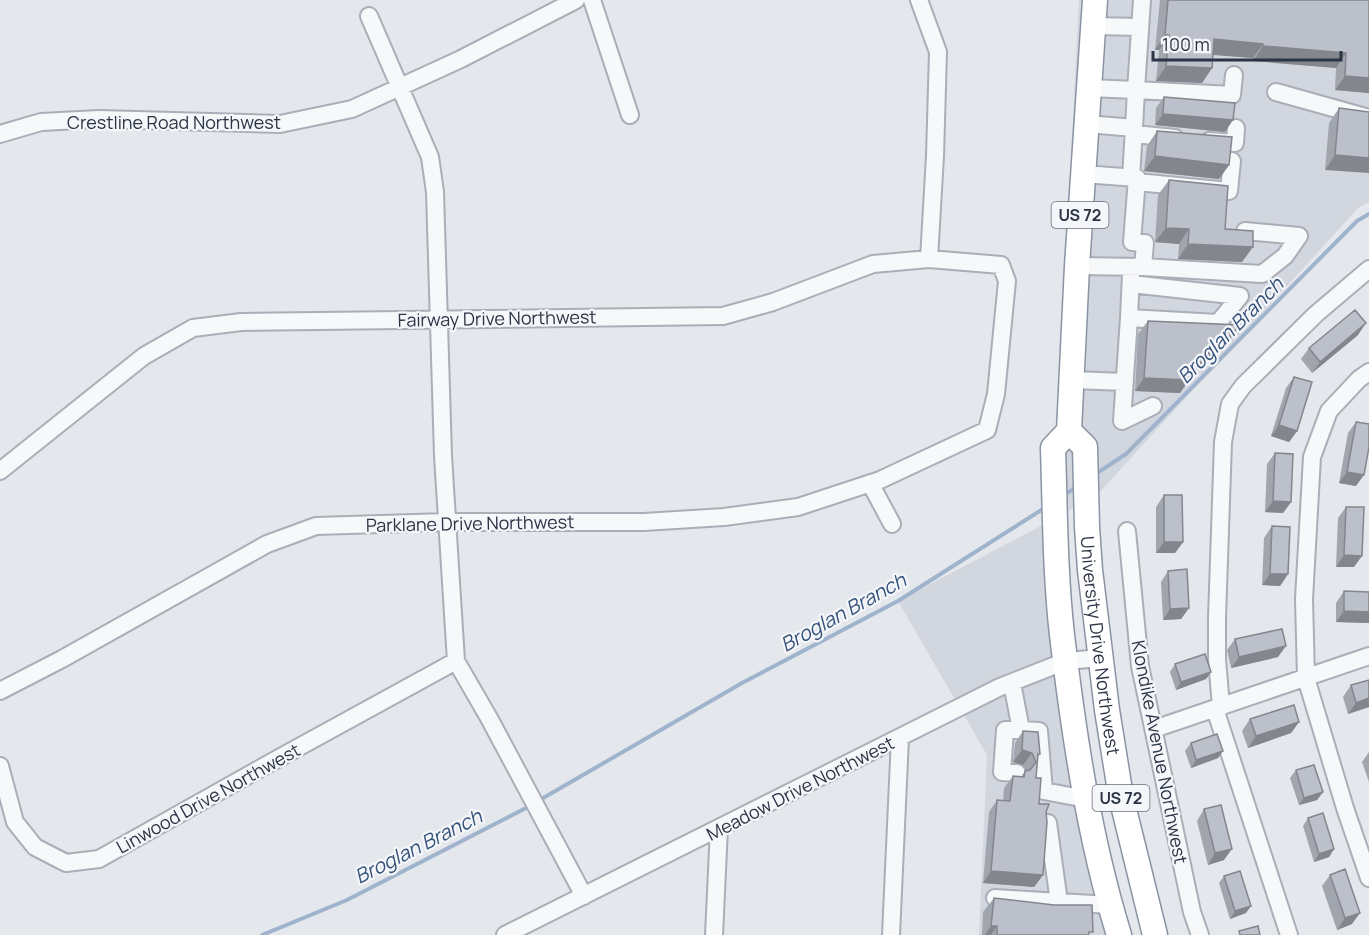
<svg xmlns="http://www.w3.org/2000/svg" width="1369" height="935" viewBox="0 0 1369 935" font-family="Manrope,sans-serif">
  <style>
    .built { fill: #d2d6de }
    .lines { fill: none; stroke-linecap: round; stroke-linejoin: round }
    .stream { stroke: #9fb4cc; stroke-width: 4 }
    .minor-casing { stroke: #a9aeb7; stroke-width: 20 }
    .highway-casing { stroke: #8b94a3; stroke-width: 27 }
    .minor { stroke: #f7f8fa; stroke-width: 16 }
    .highway { stroke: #fff; stroke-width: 24 }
    .wall { fill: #a1a5ae }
    .shaded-wall { fill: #83868d }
    .building { fill: #bbc0ca; stroke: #83868d; stroke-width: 1.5 }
    .labels { text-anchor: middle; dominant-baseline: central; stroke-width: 4.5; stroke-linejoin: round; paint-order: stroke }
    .shield { fill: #f4f6f9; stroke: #676e7b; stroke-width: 1.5 }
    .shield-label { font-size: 16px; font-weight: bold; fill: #2b3445 }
    .street-label { font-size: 18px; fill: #2b3445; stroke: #f4f6f9 }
    .water-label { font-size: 20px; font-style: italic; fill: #34527a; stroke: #f4f6f9 }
  </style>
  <rect width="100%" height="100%" fill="#e4e7ec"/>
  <path class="built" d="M1079 0H1369V202L1358 208 1099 493 1052 520 1118 935H979L987 755 898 601 1052 520Z"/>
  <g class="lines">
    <path class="stream" d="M1094 475 1126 454 1357 221 1369 214
      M1064 495 1078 486
      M538 801 742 683 898 601 1046 507
      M262 935 347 900 532 805"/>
    <defs>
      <path id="minor" d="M592 0 630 115
        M919 0 938 52 935 156 929 259
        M369 16 430 157 435 192 443 456 456 661 489 718 584 896
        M1093 26 1140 27
        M1089 88 1136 90 1142 0
        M1276 92 1369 118
        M1087 124 1134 128 1131 178
        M1134 128 1136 90 1232 95 1234 75
        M0 134 41 122 99 119 280 124 352 109 461 59 576 0
        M1134 134 1175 138
        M1209 141 1235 143 1236 128
        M1137 182 1229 191 1232 161
        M1077 266 1143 267 1145 243 1132 242 1137 178 1083 174
        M1143 267 1262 274 1285 256 1299 236 1245 231
        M1131 284 1240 296 1218 323 1129 318 1122 421 1153 406
        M1129 318 1131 274
        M1369 372 1359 379 1329 411 1312 457 1304 599 1306 678 1345 808 1369 878
        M1072 380 1125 382
        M0 471 144 356 193 328 241 322 723 316 773 302 873 264 929 259 1001 265 1007 281 996 394 987 430 880 480 798 507 724 517 644 522H447L316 526 267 544 62 659 0 691
        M870 483 892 524
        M1127 531 1140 666 1192 912 1200 935
        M1012 683 1021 730 1039 731 1044 791 1086 799
        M1221 707 1217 659V618L1223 442 1230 404 1243 386 1316 314 1369 269
        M1215 709 1289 935
        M1154 729 1369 656
        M0 766 15 822 35 847 66 863 99 859 279 758 456 661
        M1017 773 1002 772 1005 730H1021
        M1048 823 1059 902 1110 905
        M995 898 1059 902
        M505 935 1000 687 1066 661 1101 658
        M714 935 719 828
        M891 935 900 738"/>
      <g id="highway">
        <path d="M1095 0 1077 266 1069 431 1053 448C1055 510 1055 573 1062 635 1074 736 1089 837 1119 935"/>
        <path id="s1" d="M1069 431 1085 447 1087 527 1090 570 1107 710 1121 797 1155 935"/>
      </g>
    </defs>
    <use href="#minor" class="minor-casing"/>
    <use href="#highway" class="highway-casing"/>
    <use href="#minor" class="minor"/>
    <use href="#highway" class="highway"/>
  </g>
  <path class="wall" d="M1160 0H1369V93L1335 90 1336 68 1253 61V58L1213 55 1212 68 1202 83 1156 81 1159 50H1155Z
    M1164 97 1225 132 1155 125 1156 108Z
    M1339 108 1369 112 1325 170 1329 123Z
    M1157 131 1229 165 1219 179 1144 171 1147 146Z
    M1169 180 1225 229 1242 262 1178 259 1179 244 1155 242 1158 195Z
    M1148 321 1231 338 1204 365H1199L1180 393 1135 391 1138 334Z
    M1358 335 1312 373 1301 359 1309 348Z
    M1294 377 1297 431 1289 442 1271 436 1286 388Z
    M1356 422V486L1339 483 1348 433Z
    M1275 453 1291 502 1283 513 1265 512 1267 464Z
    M1164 495 1183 542 1175 553H1156V507Z
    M1346 507 1354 567H1336L1338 518Z
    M1272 526 1288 574 1280 586 1262 585 1264 538Z
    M1168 571 1189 608 1181 619 1163 620 1161 582Z
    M1344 591 1369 592V623L1336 622V603Z
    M1235 639 1278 657 1231 668 1227 650Z
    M1175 664 1211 672 1206 679 1176 690 1170 672Z
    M1369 680V707L1348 714 1343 697 1351 685Z
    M1250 719 1299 722 1291 733 1248 748 1242 731Z
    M1023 731 1040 754 1037 758 1036 778 1039 804 1046 812 1043 875 1034 887 983 883 989 812 997 800 1003 801 1004 788 1013 776 1021 777 1025 771H1026L1023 765 1013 762 1015 743Z
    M1191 743 1223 751 1218 758 1191 768 1185 751Z
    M1369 752V782L1362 762Z
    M1296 770 1323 792 1317 800 1299 805 1290 778Z
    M1204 809 1224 860 1208 865 1197 821Z
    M1308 818 1334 849 1329 857 1314 862 1303 826Z
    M1330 875 1352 924 1337 930 1322 886Z
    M1224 876 1246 913 1230 919 1219 883Z
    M994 898 1091 935H982L983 912Z"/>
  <path class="shaded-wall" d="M1165 35H1169L1159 50H1155Z
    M1214 39 1263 44 1253 58 1204 54Z
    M1263 46 1346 53 1336 68 1253 61Z
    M1166 66 1212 68 1202 83 1156 81Z
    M1345 76 1369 78V93L1335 90Z
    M1163 114 1233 120 1225 132 1155 125Z
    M1335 155 1369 158V173L1325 170Z
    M1155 156 1229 165 1219 179 1144 171Z
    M1166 228 1189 229 1179 244 1155 242Z
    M1188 244 1253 247 1242 262 1178 259Z
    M1366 323 1358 335 1312 373 1320 362Z
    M1240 325 1231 338 1204 365H1199L1208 352Z
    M1144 378 1189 380 1180 393 1135 391Z
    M1279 425 1297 431 1289 442 1271 436Z
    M1347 472 1364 475 1356 486 1339 483Z
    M1273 501 1291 502 1283 513 1265 512Z
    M1164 542H1183L1175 553H1156Z
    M1344 555 1362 556 1354 567H1336Z
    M1270 574H1288L1280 586 1262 585Z
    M1189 608 1181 619 1163 620 1170 609Z
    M1344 611 1369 612V623L1336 622Z
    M1286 646 1278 657 1231 668 1239 657Z
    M1211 672 1206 679 1176 690 1181 682Z
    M1369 698V707L1348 714 1356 703Z
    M1299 722 1291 733 1248 748 1256 736Z
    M1022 750 1032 753 1023 765 1013 762Z
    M1223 751 1218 758 1191 768 1196 760Z
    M1323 792 1317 800 1299 805 1304 798Z
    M1232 849 1224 860 1208 865 1215 853Z
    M1334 849 1329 857 1314 862 1319 854Z
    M991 871 1043 875 1034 887 983 883Z
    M1251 906 1246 913 1230 919 1235 911Z
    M1360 913 1352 924 1337 930 1345 918Z
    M991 926H997L991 935H985Z"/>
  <path class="building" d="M1168 0H1369V78L1345 76 1346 53 1263 46V44L1214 39 1212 68 1166 66 1169 35H1165Z
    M1164 97 1235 103 1233 120 1163 114Z
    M1339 108 1369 112V158L1335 155Z
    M1157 131 1232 137 1229 165 1155 156Z
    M1169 180 1228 186 1225 229 1253 231V247L1188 244 1189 229 1166 228Z
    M1355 310 1366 323 1320 362 1309 348Z
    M1148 321 1240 325 1214 352H1208L1189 380 1144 378Z
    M1294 377 1312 382 1297 431 1279 425Z
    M1356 422 1369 424V447L1364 475 1347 472Z
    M1275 453 1293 454 1291 502 1273 501Z
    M1164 495H1182L1183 542H1164Z
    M1346 507H1364L1362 556 1344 555Z
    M1272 526 1290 527 1288 574H1270Z
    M1187 569 1189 608 1170 609 1168 571Z
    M1344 591 1369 592V612L1344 611Z
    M1282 629 1286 646 1239 657 1235 639Z
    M1205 654 1211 672 1181 682 1175 664Z
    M1369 680V698L1356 703 1351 685Z
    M1294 705 1299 722 1256 736 1250 719Z
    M1023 731 1038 732 1040 754H1038L1036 778H1041L1039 804H1049L1046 812 1047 822 1043 875 991 871 997 800 1010 801 1013 776 1024 777 1025 771 1030 770 1036 762 1032 753 1022 750Z
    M1217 734 1223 751 1196 760 1191 743Z
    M1314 765 1323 792 1304 798 1296 770Z
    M1221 805 1232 849 1215 853 1204 809Z
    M1323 813 1334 849 1319 854 1308 818Z
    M1345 869 1360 913 1345 918 1330 875Z
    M1240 871 1251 906 1235 911 1224 876Z
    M994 898 1054 905H1092L1093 932H1089L1088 935H997V926H991Z
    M1258 926 1260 935H1240L1239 931Z"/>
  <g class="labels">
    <g class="shield">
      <rect x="1051.5" y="202" width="57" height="26" rx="4.5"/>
      <rect x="1092.5" y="785" width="57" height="26" rx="4.5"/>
    </g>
    <g class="shield-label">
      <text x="1080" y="215">US 72</text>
      <text x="1121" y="798">US 72</text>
    </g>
    <g class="street-label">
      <text x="174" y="122">Crestline Road Northwest</text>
      <text transform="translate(497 318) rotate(-1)">Fairway Drive Northwest</text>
      <text transform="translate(470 523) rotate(-1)">Parklane Drive Northwest</text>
      <text stroke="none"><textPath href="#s1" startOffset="222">University Drive Northwest</textPath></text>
      <text transform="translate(1160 752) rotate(79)">Klondike Avenue Northwest</text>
      <text transform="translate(800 788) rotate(-27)">Meadow Drive Northwest</text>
      <text transform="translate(208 798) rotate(-29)">Linwood Drive Northwest</text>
    </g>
    <g class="water-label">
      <text transform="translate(1230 330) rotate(-45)">Broglan Branch</text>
      <text transform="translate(843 612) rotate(-29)">Broglan Branch</text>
      <text transform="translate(418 846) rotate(-27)">Broglan Branch</text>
    </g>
  </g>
  <path d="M1153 51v9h188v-9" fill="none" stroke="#2b3445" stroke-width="3"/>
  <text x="1162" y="51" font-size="18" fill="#2b3445" stroke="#f4f6f9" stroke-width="4.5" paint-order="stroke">100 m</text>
</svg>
